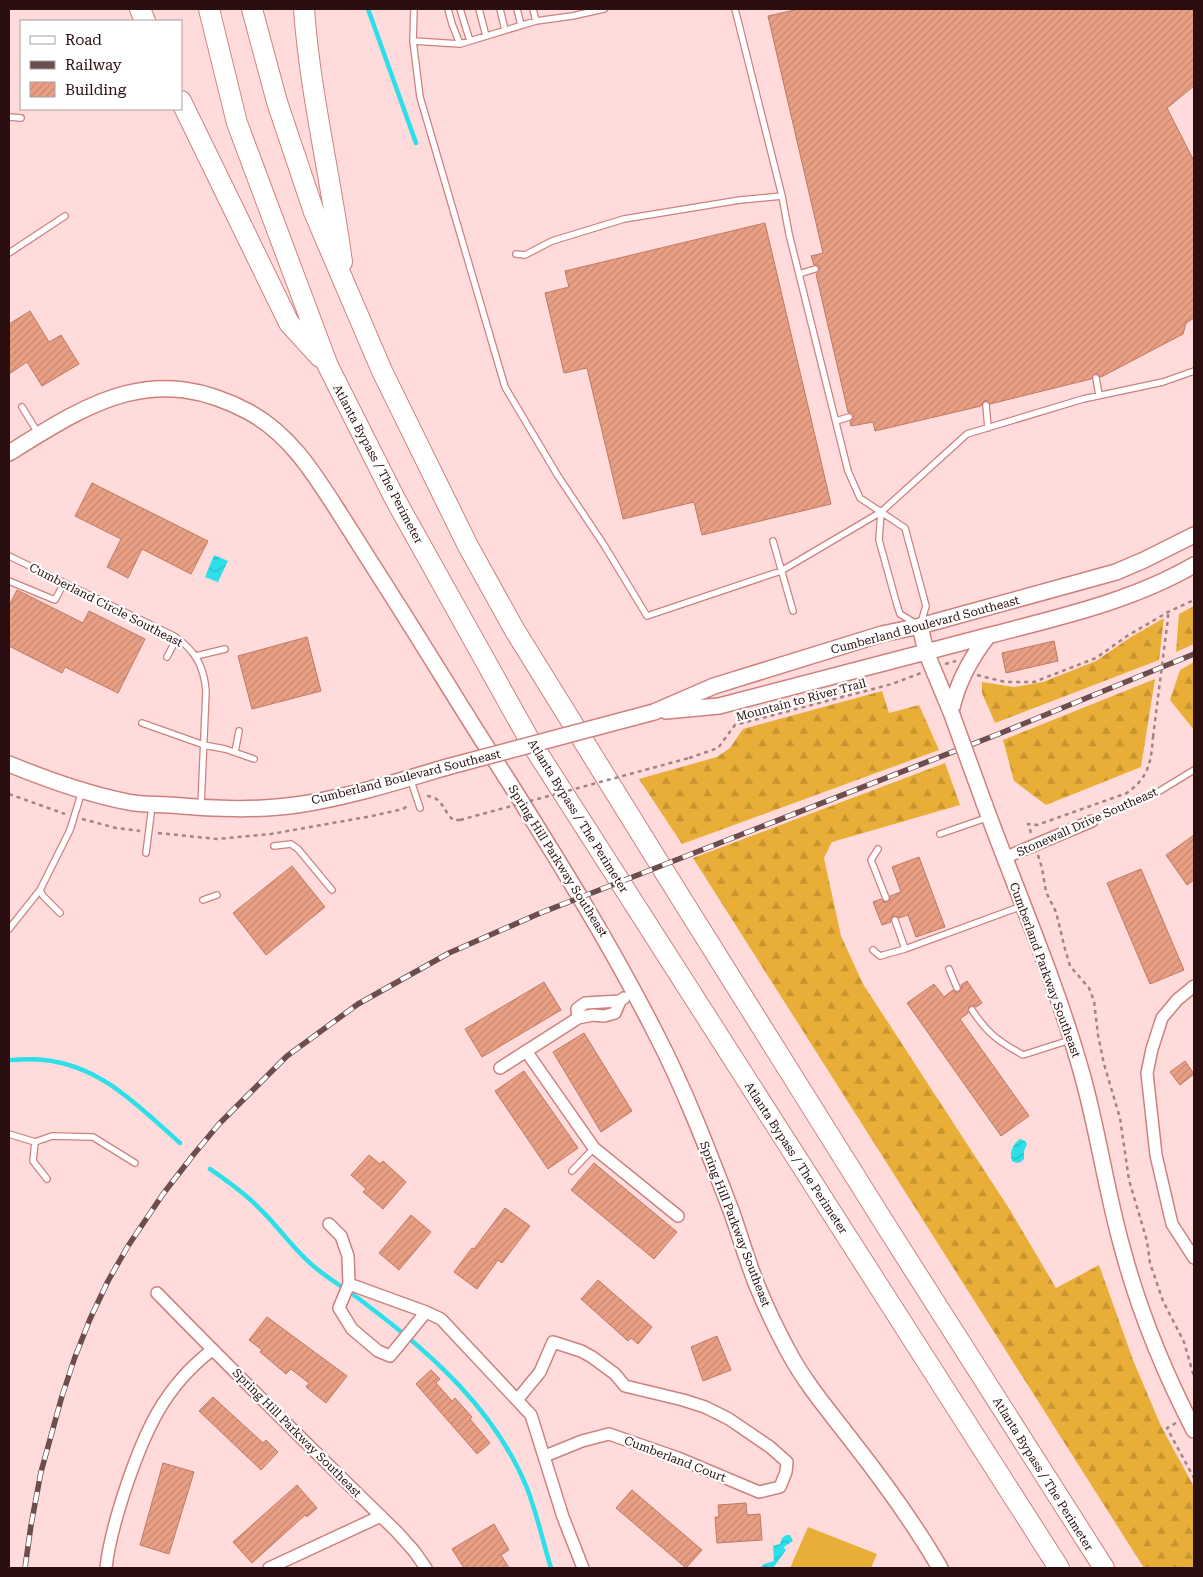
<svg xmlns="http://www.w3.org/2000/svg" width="1203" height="1577" viewBox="0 0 1203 1577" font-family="'Roboto Serif',serif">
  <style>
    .forest { fill: url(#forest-firs) }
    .garden { fill: #e9ae37 }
    .water { fill: url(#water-waves) }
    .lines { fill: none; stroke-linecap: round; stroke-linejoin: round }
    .stream { stroke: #2cdfe8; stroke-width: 4.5 }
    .building { fill: url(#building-hatch); stroke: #c07960 }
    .lane-casing { stroke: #ce807f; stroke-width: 8 }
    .street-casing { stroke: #ce807f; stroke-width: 14 }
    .secondary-casing { stroke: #ce807f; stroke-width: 18 }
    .highway-casing { stroke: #ce807f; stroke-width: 22 }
    .path { stroke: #a48383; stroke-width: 2.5; stroke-dasharray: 4 4; stroke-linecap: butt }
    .lane { stroke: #fff; stroke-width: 5.5 }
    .street { stroke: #fff; stroke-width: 11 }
    .secondary { stroke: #fff; stroke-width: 15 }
    .highway { stroke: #fff; stroke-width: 20 }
    .rail-casing { stroke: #6d4e4f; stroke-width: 5.5 }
    .rail { stroke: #fff; stroke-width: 4; stroke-dasharray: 11; stroke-linecap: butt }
    .secondary-bridge-casing { stroke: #ce807f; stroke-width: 18; stroke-linecap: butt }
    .path-bridge { stroke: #a48383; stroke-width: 2.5; stroke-dasharray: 4 4; stroke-linecap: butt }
    .secondary-bridge { stroke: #fff; stroke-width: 15 }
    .labels { text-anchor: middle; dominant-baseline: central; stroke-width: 4.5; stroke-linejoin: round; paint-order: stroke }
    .street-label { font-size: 12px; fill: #2b0e0f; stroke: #fff }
  </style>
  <defs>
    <pattern id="forest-firs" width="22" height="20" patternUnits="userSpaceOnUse" patternTransform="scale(1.25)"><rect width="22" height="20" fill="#e9ae37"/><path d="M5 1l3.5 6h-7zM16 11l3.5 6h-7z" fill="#c8942f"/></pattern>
    <pattern id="water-waves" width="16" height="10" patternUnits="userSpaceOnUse" patternTransform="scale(1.25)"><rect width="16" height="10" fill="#2cdfe8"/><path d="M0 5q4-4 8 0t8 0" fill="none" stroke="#27bec6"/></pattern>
    <pattern id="building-hatch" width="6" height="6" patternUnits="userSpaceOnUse" patternTransform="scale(1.25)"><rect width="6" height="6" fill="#e99f84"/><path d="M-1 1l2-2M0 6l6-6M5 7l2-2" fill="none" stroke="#c88871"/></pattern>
  </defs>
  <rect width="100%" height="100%" fill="#ffdcdb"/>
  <path class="forest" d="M1194 606V644L1176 652 1179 614Z
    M1164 618 1159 660 995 723 982 693V682L1014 687 1043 682 1096 661 1131 637Z
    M1194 662V730L1170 700 1180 670Z
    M1155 679 1141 767 1046 805 1014 781 1003 740Z
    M882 691 889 713 919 705 939 750 682 844 639 779 717 757 730 748 743 729Z
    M945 763 960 805 832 842 824 858 841 936 863 984 1010 1210 1056 1288 1099 1265 1133 1360 1161 1426 1194 1487V1568H1144L693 858Z"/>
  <path class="garden" d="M808 1527 877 1554 871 1568H790Z"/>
  <path class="water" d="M214 555 228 561 218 582 205 577Z
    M1020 1139 1025 1141 1027 1144 1024 1151V1159C1021 1163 1017 1164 1012 1161 1009 1152 1013 1144 1020 1139Z
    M786 1535H790L793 1541 785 1546 784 1548 786 1550 773 1568H760L764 1564 774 1561 773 1546 780 1544 782 1538Z"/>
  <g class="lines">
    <path class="stream" d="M368 9 416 143
      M9 1060C20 1060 32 1058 44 1060 102 1066 139 1107 180 1143
      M210 1169C227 1181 245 1193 260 1209 280 1228 295 1252 317 1269 333 1282 351 1292 367 1305 432 1354 495 1410 527 1488 537 1514 543 1542 551 1568"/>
  </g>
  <path class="building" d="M799 9H1194V86L1167 108 1194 161V318L1186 323 1183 334 1103 376 1100 377 1098 374H1095L1091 379 990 404 985 400 982 403 981 406 875 431 873 422 851 426 850 422 854 416 852 413 848 412 816 274 819 272 820 268 818 265H814L811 256 823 253 768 16Z
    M765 223 831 504 702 535 694 502 623 519 587 368 564 373 545 293 569 287 565 271Z
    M30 311 49 342 61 335 79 364 42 386 27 362 9 374V324Z
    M92 483 208 541 191 574 142 549 128 578 107 567 121 539 75 516Z
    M17 590 83 623 89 611 145 639 118 693 65 667 62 673 9 646V606Z
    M307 637 321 691 252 709 238 656Z
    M1054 641 1058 661 1006 673 1002 653Z
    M1194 835V880L1187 885 1166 855Z
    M919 857 945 927 916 937 908 915 899 918 896 916H893L891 919V922L882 925 873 902 881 899 884 902H887L890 900V896L901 892 892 867Z
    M292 866 325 907 266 955 233 913Z
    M1141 869 1184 970 1150 984 1107 883Z
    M967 981 982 1003 976 1007 972 1005 969 1006 968 1013 960 1019 1029 1116 1001 1136 907 1003 934 984 944 997 953 990 956 993 959 992 962 989 961 985Z
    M544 982 561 1010 482 1057 465 1029Z
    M584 1033 632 1111 601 1132 553 1052Z
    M1185 1061 1194 1074 1180 1085 1170 1072Z
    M524 1071 578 1148 548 1169 495 1091Z
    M369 1155 380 1164 383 1161 406 1182 383 1209 363 1192 366 1189 351 1175Z
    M594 1163 677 1232 654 1259 571 1190Z
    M505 1208 530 1226 502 1263 498 1260 477 1289 454 1272 472 1248 474 1249Z
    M411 1215 431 1232 399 1270 379 1253Z
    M598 1280 652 1327 638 1344 631 1338 628 1341 581 1299Z
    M267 1317 347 1376 326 1403 306 1387 309 1383 291 1369 286 1374 260 1352 262 1350 249 1340Z
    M717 1336 731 1370 703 1381 691 1347Z
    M431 1370 440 1379 436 1383 452 1401 455 1398 472 1417 470 1419 490 1443 477 1454 416 1384Z
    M213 1397 263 1443 266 1440 278 1452 261 1470 199 1411Z
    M163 1463 194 1472 169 1554 140 1545Z
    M297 1485 317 1508 307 1517 305 1515 252 1563 233 1542Z
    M632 1490 702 1550 686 1568 616 1508Z
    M746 1503 747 1515 760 1514 762 1540 717 1543 715 1517H719L718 1505Z
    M494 1524 509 1550 501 1555 509 1568H464L452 1549Z"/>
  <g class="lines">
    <defs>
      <path id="lane" d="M414 9 413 41 420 97 505 387 558 476 604 545 647 616 781 571 881 512 967 434 1083 399 1163 382 1194 371
        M448 9 452 24 460 44
        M460 9 470 41
        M479 9 486 36
        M500 9 505 30
        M517 9 521 25
        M533 9 536 21
        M413 41 460 44 536 21 572 16 604 9
        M9 117 21 118
        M782 196 789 234 848 471 860 498 905 528 926 606 920 626 900 614 897 605 879 540 881 512
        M9 253 65 216
        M516 254 525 255 552 241 624 219 740 200 782 196 735 9
        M799 274 815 269
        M1096 378 1099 395
        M986 405 988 428
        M22 407 38 433
        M836 421 849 417
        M773 541 793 611
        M9 556 174 636C195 650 204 666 206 691L201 806
        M9 581 55 600 64 583
        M196 656 225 649
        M167 657 177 638
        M142 723 204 745 225 749 254 759
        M235 752 239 731
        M410 778 420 808
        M1092 821 1158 792 1194 770
        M940 834 989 817
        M274 846 291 844 298 849 332 890
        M878 849 871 860 886 898
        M146 853 152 806
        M40 890 43 896 60 913
        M203 900 217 895
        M895 920 905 949
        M9 929 40 890 70 830 82 791
        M873 950 880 956 905 949 1022 906
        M949 969 957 988
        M972 1010C988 1034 998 1041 1023 1055L1070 1040
        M9 1134 35 1142 52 1136 93 1137 135 1163
        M35 1142 33 1161 47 1179
        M572 1171 594 1148"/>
      <path id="street" d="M1004 858 1092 821
        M1194 986 1177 1000 1162 1018 1152 1049 1147 1073 1156 1155 1172 1224 1194 1258
        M578 1018 577 1009 585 1003 620 1001 624 998
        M526 1051 594 1148 678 1216
        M500 1068 578 1018 593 1015 604 1016 615 1013 620 1001
        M329 1224 341 1236 348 1256 349 1284 339 1308 352 1329 378 1351 390 1356 426 1312
        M349 1284 426 1312 441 1319 531 1415 563 1517 583 1568
        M157 1293C236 1374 316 1453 397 1532L414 1551 426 1568
        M517 1400 540 1372 553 1342 581 1351 592 1357 615 1374 625 1386 683 1400 705 1407 729 1419 770 1447 787 1462 786 1472 780 1487 759 1492 678 1458 609 1434 582 1441 545 1456
        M106 1568C109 1540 117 1514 126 1487 145 1431 164 1387 212 1350
        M269 1568 381 1516"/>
      <path id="secondary" d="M9 453C91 402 153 361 249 412 291 435 315 475 340 514 360 546 381 578 401 610 437 667 472 725 509 782 561 865 612 947 656 1034 686 1092 709 1153 732 1213 740 1236 747 1260 756 1283 765 1305 775 1327 787 1349 804 1382 829 1411 852 1441 884 1482 914 1523 940 1568
        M920 626 926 652 951 712
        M666 711 719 706C810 682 900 659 991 635 1060 617 1132 601 1194 565
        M654 712 714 686 882 634 920 626 1116 572 1144 560 1194 535
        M951 712C957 683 970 659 988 636
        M9 764C48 780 87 794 128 802 142 805 157 804 170 805 215 809 259 811 303 804 352 796 400 781 447 767
        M984 803C1017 893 1056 981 1082 1074 1098 1131 1106 1190 1122 1247 1139 1311 1164 1372 1194 1430"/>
      <path id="highway" d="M140 9 145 21
        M209 9 237 123 328 366 395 499 530 741 1059 1568
        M252 9 277 102 314 212 382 371 468 546 514 629 664 871 890 1232 1104 1568
        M304 9C310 94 331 178 342 262
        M181 101 289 323 320 357"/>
    </defs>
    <use href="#lane" class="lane-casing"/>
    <use href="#street" class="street-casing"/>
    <use href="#secondary" class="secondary-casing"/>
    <use href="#highway" class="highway-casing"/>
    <path class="path" d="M1168 618V612
      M945 664 956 661
      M977 675 1005 682H1034L1096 658 1127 636 1168 612 1194 600
      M689 758 718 748 735 725 892 684 921 673
      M9 794 65 814
      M427 796C443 798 442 809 453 820H460
      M82 819 116 828 140 831
      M158 833 217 839 271 834 372 816 403 809 409 805
      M1031 833 1028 824 1037 825 1127 793C1149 777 1151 762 1153 737
      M1038 855 1042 868 1046 892 1056 912 1065 949 1070 966 1089 988 1094 1001 1098 1035 1104 1064 1120 1118 1129 1180 1147 1241 1150 1263 1163 1301 1184 1342 1194 1377
      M1176 1423 1167 1428 1194 1478"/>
    <use href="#lane" class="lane"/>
    <use href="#street" class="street"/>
    <use href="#secondary" class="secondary"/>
    <use href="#highway" class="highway"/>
    <defs>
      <path id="rail" d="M25 1568 31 1525 41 1472 62 1396 75 1357 90 1319 108 1281 128 1246 163 1194 194 1154 219 1124 287 1056 358 1004 449 953 538 914 1001 733 1194 654"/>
    </defs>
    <use href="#rail" class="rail-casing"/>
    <use href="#rail" class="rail"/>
    <defs>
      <path id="secondary-bridge" d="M951 712 984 803
        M447 767 654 712"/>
    </defs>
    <use href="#secondary-bridge" class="secondary-bridge-casing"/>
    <path class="path-bridge" d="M1153 737 1168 618
      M460 820 689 758"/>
    <use href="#secondary-bridge" class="secondary-bridge"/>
  </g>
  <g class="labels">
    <g class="street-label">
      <text transform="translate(378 464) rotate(62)">Atlanta Bypass / The Perimeter</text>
      <text transform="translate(106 605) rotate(27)">Cumberland Circle Southeast</text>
      <text transform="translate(925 625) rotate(-15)">Cumberland Boulevard Southeast</text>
      <text transform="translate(801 700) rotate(-15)">Mountain to River Trail</text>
      <text transform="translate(406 777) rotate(-14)">Cumberland Boulevard Southeast</text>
      <text transform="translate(578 816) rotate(58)">Atlanta Bypass / The Perimeter</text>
      <text transform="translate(1087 822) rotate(-24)">Stonewall Drive Southeast</text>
      <text transform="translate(558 861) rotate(58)">Spring Hill Parkway Southeast</text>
      <text transform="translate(1045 970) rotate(70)">Cumberland Parkway Southeast</text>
      <text transform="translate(796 1158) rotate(57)">Atlanta Bypass / The Perimeter</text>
      <text transform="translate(735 1224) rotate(69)">Spring Hill Parkway Southeast</text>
      <text transform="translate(297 1433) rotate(45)">Spring Hill Parkway Southeast</text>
      <text transform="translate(675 1459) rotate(21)">Cumberland Court</text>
      <text transform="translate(1043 1474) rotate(58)">Atlanta Bypass / The Perimeter</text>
    </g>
  </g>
  <rect width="1203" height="1577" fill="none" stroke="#2b0e0f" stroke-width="20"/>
  <rect x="20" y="20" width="162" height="90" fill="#ffffff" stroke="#aa9f9f"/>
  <rect x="30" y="36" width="25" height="8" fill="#ffffff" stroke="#aa9f9f"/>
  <text x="65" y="45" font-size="15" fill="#2b0e0f">Road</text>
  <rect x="30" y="61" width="25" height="8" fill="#6d4e4f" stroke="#aa9f9f"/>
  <text x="65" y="70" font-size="15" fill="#2b0e0f">Railway</text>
  <rect x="30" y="82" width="25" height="15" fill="url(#building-hatch)" stroke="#aa9f9f"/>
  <text x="65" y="95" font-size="15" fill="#2b0e0f">Building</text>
</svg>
